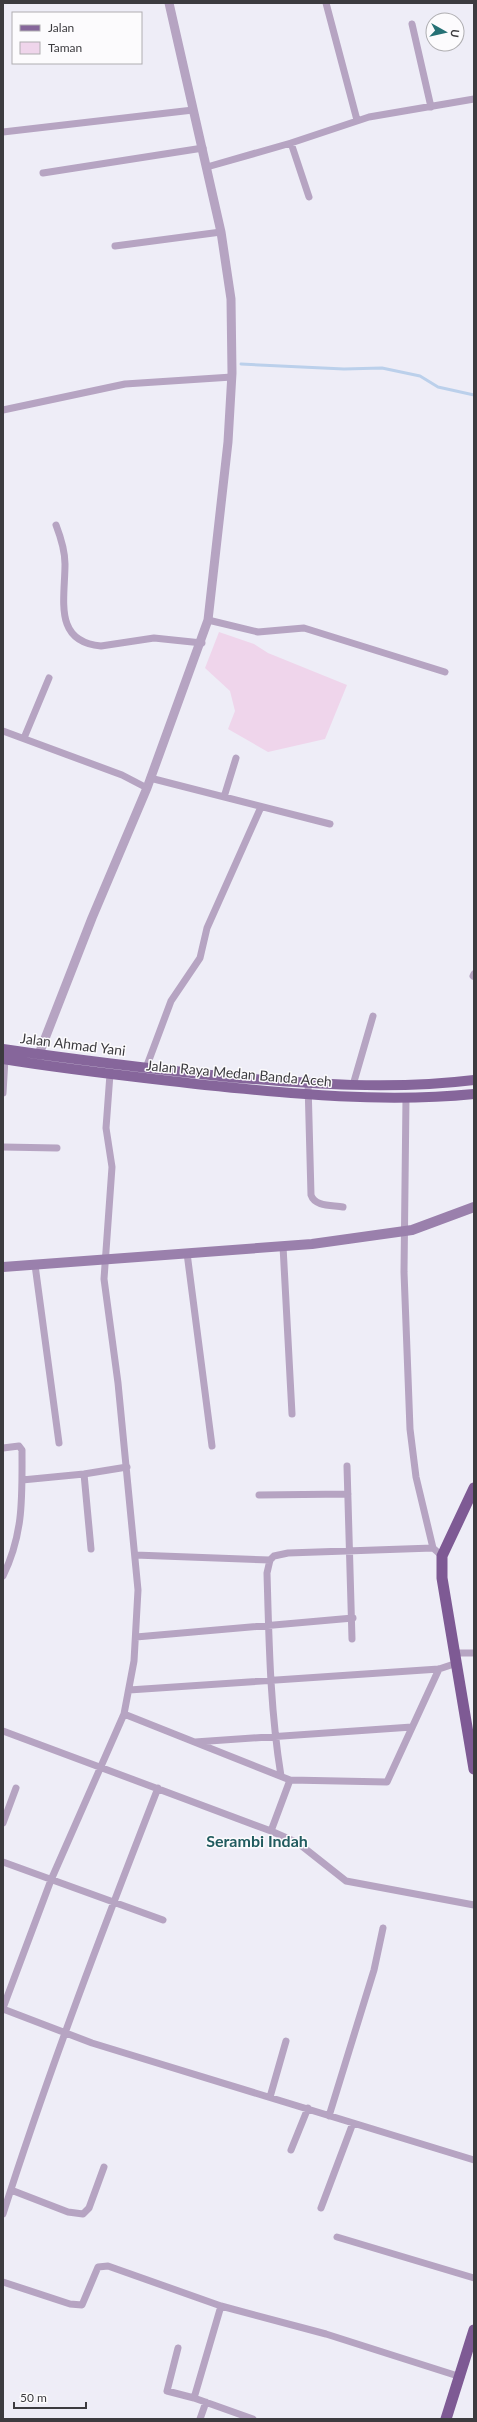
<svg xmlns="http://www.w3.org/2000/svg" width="477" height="2422" viewBox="0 0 477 2422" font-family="Lato,sans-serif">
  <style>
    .green { fill: #efd5eb }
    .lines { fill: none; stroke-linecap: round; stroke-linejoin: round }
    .stream { stroke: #bbd0eb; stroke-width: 3 }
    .minor { stroke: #b6a4c2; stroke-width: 7 }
    .tertiary { stroke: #b6a4c2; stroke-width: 9 }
    .secondary { stroke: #9a80ac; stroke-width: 10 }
    .primary { stroke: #86669b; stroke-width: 10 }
    .trunk { stroke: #7e5a94; stroke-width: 11 }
    .labels { text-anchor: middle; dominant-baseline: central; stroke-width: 3; stroke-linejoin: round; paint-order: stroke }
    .street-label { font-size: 14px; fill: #3c3b3f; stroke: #fcfbfd }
    .quarter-label { font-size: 16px; font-weight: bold; fill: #215b5f; stroke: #fcfbfd }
  </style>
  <rect width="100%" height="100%" fill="#eeedf7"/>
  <path class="green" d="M219 632 254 644 268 653 347 685 325 739 268 752 228 729 235 711 230 691 205 668Z"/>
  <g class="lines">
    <path class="stream" d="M241 364 344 369 382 368 420 376 438 387 474 395"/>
    <path class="minor" d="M326 3 357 120
      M412 24 431 107
      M3 132 193 110
      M291 143 309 197
      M207 167 291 143 369 117 474 99
      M43 173 203 148
      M115 246 221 232
      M3 410 125 384 232 377
      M56 525C61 538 65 550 65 564 65 599 53 642 101 646L154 638 202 643
      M208 620 258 632 304 628 445 672
      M3 731 122 775 147 788
      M24 738 49 678
      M150 778 330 824
      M224 797 236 758
      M473 976 474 974
      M146 1068 171 1001 200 958 207 928 261 807
      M308 1083 311 1195C315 1207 332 1205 343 1207
      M353 1085 373 1016
      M3 1093 5 1059
      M406 1098 404 1272 410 1429 416 1477 433 1548 442 1556
      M3 1147 57 1148
      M283 1246 292 1414
      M187 1253 212 1446
      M35 1265 59 1443
      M3 1448 19 1446 22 1450C22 1496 24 1533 3 1576
      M347 1466 352 1639
      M84 1474 91 1549
      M22 1480 84 1474 127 1467
      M259 1495 348 1494
      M135 1555 270 1560
      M136 1637 353 1618
      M455 1653H474
      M129 1690 439 1669 457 1663
      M124 1714 290 1780 387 1782 439 1669
      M3 1731 271 1831 298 1843 346 1881 474 1905
      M195 1742 412 1727
      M281 1776C270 1709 269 1641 267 1573L270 1560 274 1556 288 1553 433 1548
      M3 1823 16 1788
      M271 1831 290 1780
      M3 1862 163 1920
      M3 2008 51 1880 124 1714 134 1661 138 1590 118 1383 104 1279 112 1167 106 1128 110 1074
      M3 2009 92 2043 474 2160
      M270 2097 286 2041
      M329 2116 374 1970 383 1928
      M291 2150 308 2108
      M11 2190 68 2212 83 2214 89 2208 104 2167
      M321 2208 353 2123
      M3 2214C49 2070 103 1929 158 1788
      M337 2237 474 2278
      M3 2282 70 2304 82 2305 98 2267 108 2266 221 2306 326 2334 461 2377
      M178 2348 167 2391 194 2398 253 2419
      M194 2398 221 2306
      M200 2419 206 2402"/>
    <path class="tertiary" d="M37 1059 92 918 147 788 208 620 228 442 232 373 231 299 221 232 169 3"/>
    <path class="secondary" d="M3 1267 312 1244 412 1230 474 1207"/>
    <path class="primary" d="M3 1049C78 1060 153 1069 229 1077 310 1084 393 1090 474 1080
      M3 1059C70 1070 137 1077 205 1085 294 1094 384 1103 474 1094"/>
    <path class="trunk" d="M474 1488 442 1556V1578L474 1769
      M446 2419 474 2330"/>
  </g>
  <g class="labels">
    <g class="street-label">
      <text transform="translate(73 1044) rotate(7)">Jalan Ahmad Yani</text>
      <text transform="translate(239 1073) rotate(5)">Jalan Raya Medan Banda Aceh</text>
    </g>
    <g class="quarter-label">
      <text x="257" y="1840">Serambi Indah</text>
    </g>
  </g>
  <rect width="477" height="2422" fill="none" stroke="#3c3b3f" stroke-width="8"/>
  <rect x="12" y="12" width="130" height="52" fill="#fcfbfd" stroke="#afaeb1"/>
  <rect x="20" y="25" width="20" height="6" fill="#86669b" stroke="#afaeb1"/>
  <text x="48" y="32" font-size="12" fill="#3c3b3f">Jalan</text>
  <rect x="20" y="42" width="20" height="12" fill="#efd5eb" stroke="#afaeb1"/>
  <text x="48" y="52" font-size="12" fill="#3c3b3f">Taman</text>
  <g transform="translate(445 32) rotate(98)"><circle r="19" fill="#fcfbfd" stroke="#afaeb1"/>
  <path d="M0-3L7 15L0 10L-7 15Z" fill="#267175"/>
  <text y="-6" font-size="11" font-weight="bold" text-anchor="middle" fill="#3c3b3f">U</text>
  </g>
  <path d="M14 2402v6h72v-6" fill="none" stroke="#3c3b3f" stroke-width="2"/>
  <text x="20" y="2402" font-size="12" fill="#3c3b3f" stroke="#fcfbfd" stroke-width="3" paint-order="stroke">50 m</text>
</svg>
